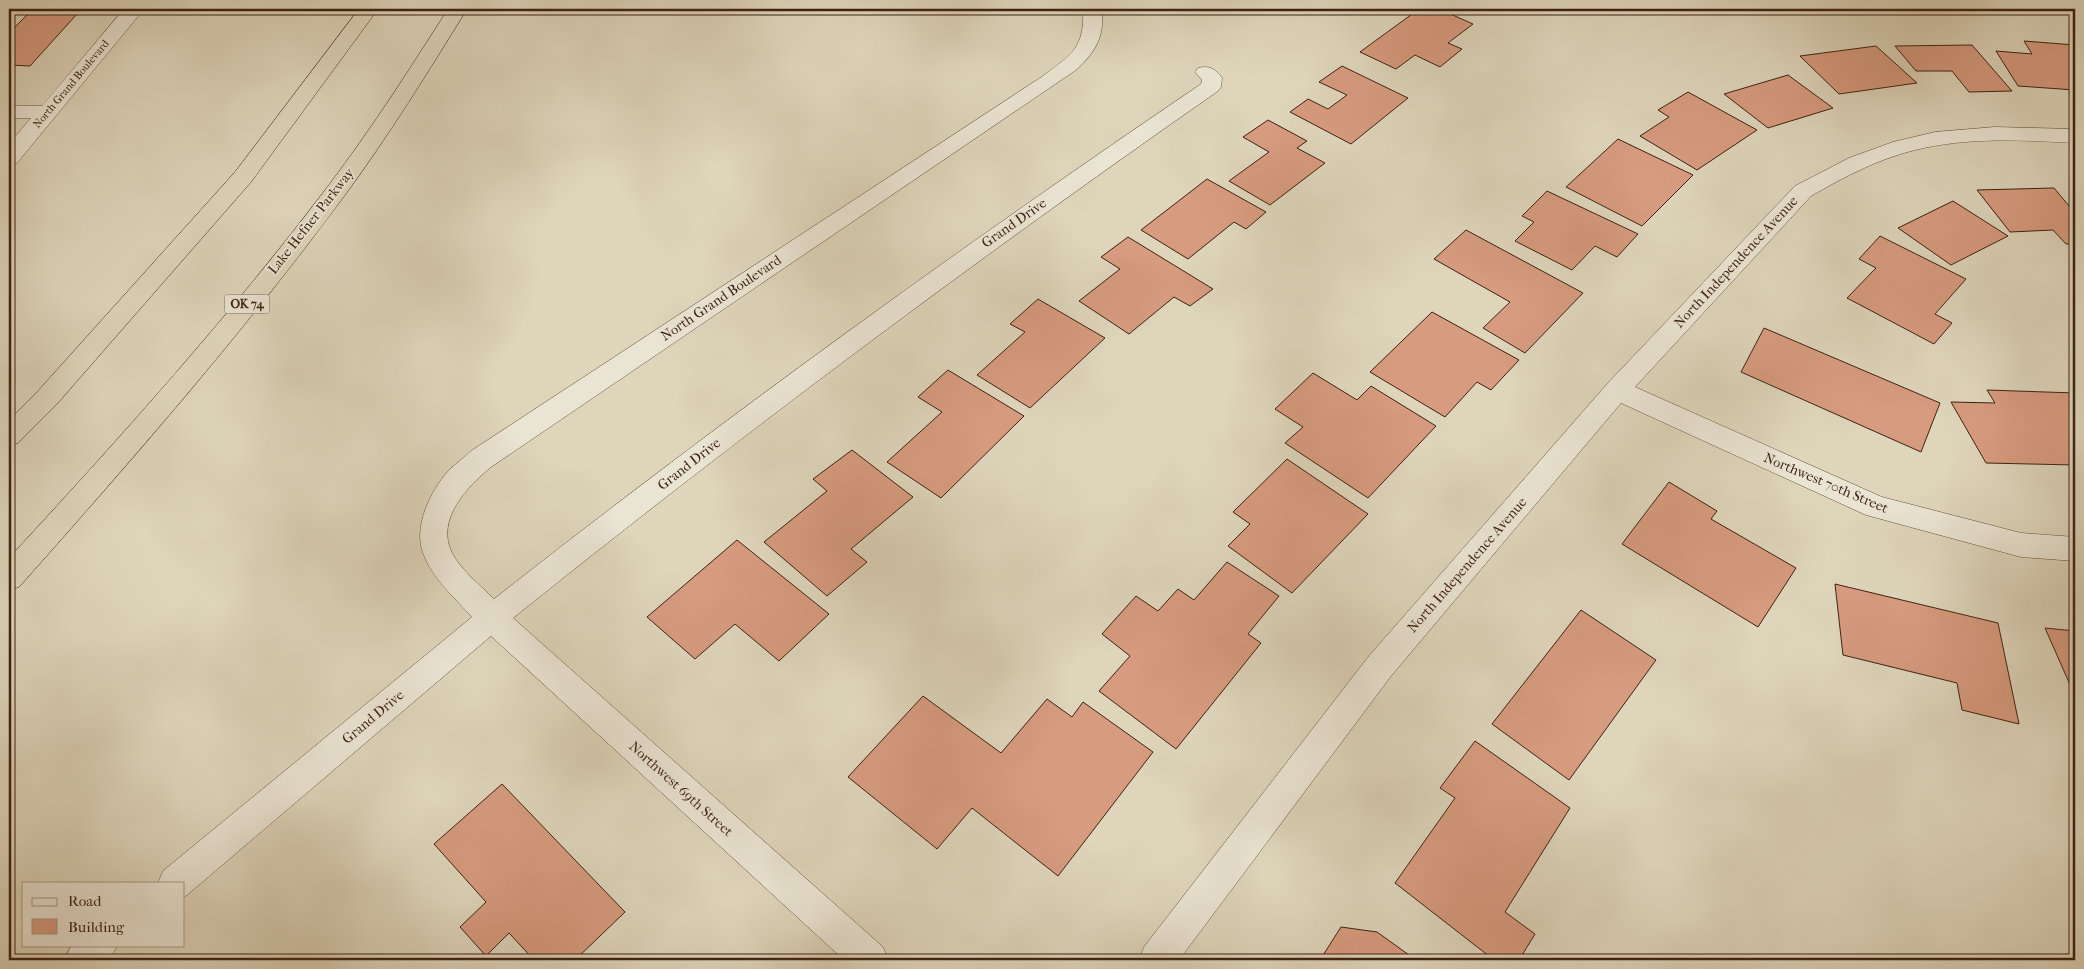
<svg xmlns="http://www.w3.org/2000/svg" width="2084" height="969" viewBox="0 0 2084 969" font-family="'IM FELL French Canon',serif">
  <style>
    .green { fill: #aebe93; stroke: #767052 }
    .building { fill: #d79b7f; stroke: #3d2211 }
    .lines { fill: none; stroke-linecap: round; stroke-linejoin: round }
    .minor-casing { stroke: #654f3c; stroke-width: 1 }
    .highway-casing { stroke: #3d2211; stroke-width: 1 }
    .minor { fill: #eae4d3; fill-rule: evenodd }
    .highway { fill: #ded5bb; fill-rule: evenodd }
    .labels { text-anchor: middle; dominant-baseline: central; stroke-width: 4; stroke-linejoin: round; paint-order: stroke }
    .far-street-label { font-size: 11px; fill: #3d2211; stroke: #eae4d3 }
    .shield { fill: #eae4d3; stroke: #715c4b; stroke-width: 1 }
    .shield-label { font-size: 12px; font-weight: bold; fill: #3d2211 }
    .street-label { font-size: 14px; fill: #3d2211; stroke: #eae4d3 }
  </style>
  <rect width="100%" height="100%" fill="#ded5bb"/>
  <filter id="stains"><feTurbulence type="fractalNoise" baseFrequency=".004" numOctaves="4"/><feColorMatrix values="0 0 0 0 .2 0 0 0 0 .09 0 0 0 0 .02 0 0 0 .5 -.17"/></filter>
  <radialGradient id="worn" r=".72"><stop offset=".6" stop-color="#630" stop-opacity="0"/><stop offset="1" stop-color="#630" stop-opacity=".3"/></radialGradient>
  <path class="green" d="M1769 9H2075V13Z"/>
  <path class="building" d="M1419 9H1439L1473 24 1448 43 1462 49 1440 67 1415 55 1396 69 1360 52Z
    M28 14H77L30 66 9 65V29H13Z
    M2024 41 2075 45V90L2018 86 1996 51 2032 54Z
    M1972 45 2012 91 1969 92 1952 71H1916L1895 46Z
    M1876 46 1917 83 1839 94 1800 56Z
    M1342 66 1408 98 1351 144 1290 112 1308 99 1328 109 1347 95 1319 82Z
    M1788 75 1833 108 1768 128 1724 94Z
    M1688 92 1757 130 1697 170 1640 136 1669 117 1658 110Z
    M1268 120 1307 141 1297 148 1325 163 1270 205 1229 181 1269 152 1243 137Z
    M1618 139 1693 175 1642 226 1566 187Z
    M1207 179 1266 212 1246 229 1234 222 1188 259 1141 230Z
    M2054 188 2075 213V244H2066L2053 230 2010 232 1977 190Z
    M1547 191 1638 234 1617 257 1595 246 1572 270 1515 241 1534 222 1522 216Z
    M1953 201 2008 236 1951 265 1898 228Z
    M1466 230 1583 293 1525 353 1483 328 1510 302 1434 259Z
    M1880 236 1966 279 1935 314 1952 323 1934 344 1847 298 1876 268 1859 259Z
    M1128 237 1213 289 1190 306 1174 297 1129 334 1079 301 1120 269 1101 257Z
    M1038 299 1105 338 1030 408 977 375 1025 332 1010 324Z
    M1432 312 1519 360 1491 390 1477 382 1445 417 1370 372Z
    M1764 328 1940 403 1921 452 1741 372Z
    M948 370 1024 416 941 498 887 462 942 412 918 397Z
    M1313 373 1357 400 1371 386 1436 426 1368 498 1285 443 1303 427 1275 409Z
    M1987 390 2075 393V465L1986 463 1951 402 1995 403Z
    M852 450 913 497 851 549 867 562 827 596 764 542 827 491 813 479Z
    M1287 459 1368 514 1292 593 1228 546 1250 524 1233 512Z
    M1669 482 1717 511 1711 519 1796 568 1758 627 1622 544Z
    M737 540 829 614 779 661 735 624 695 659 647 617Z
    M1227 562 1279 596 1248 634 1261 643 1176 749 1099 691 1130 656 1102 634 1136 596 1158 611 1178 589 1194 600Z
    M1835 584 1998 623 2019 724 1962 710 1957 683 1843 655Z
    M1581 610 1656 660 1569 780 1492 724Z
    M2045 628 2075 631V696Z
    M923 696 1001 753 1047 699 1072 717 1083 702 1153 752 1058 876 972 808 937 849 848 777Z
    M1475 741 1570 808 1505 912 1535 934 1519 960H1494L1395 883 1455 798 1440 788Z
    M502 784 625 912 575 960H534L509 933 486 956 460 927 486 902 434 844Z
    M1341 927 1377 932 1416 960H1320Z
    M2075 957V960H2020V959Z"/>
  <g class="lines">
    <defs>
      <path id="minor" d="M124 9H144L17 163 9 165V144L31 118H9V106H42Z
        M1083 9H1101C1106 35 1095 53 1076 70L491 467C468 486 435 519 452 553 461 570 480 585 494 599 723 419 959 248 1201 84L1202 80 1195 72 1198 68C1209 65 1216 69 1222 78L1221 87 1218 91C977 259 742 434 513 618L883 947 888 960H844L491 636 187 895 184 897V883H158L163 871 472 617C454 597 432 578 423 553 413 526 431 491 448 471 455 464 464 458 471 451L1043 76C1072 54 1085 48 1083 9Z
        M1995 127 2075 129V143C2022 140 1968 137 1915 150 1878 159 1844 177 1811 196L1635 387 1882 497 2021 533 2075 537V561L2021 557 1866 515 1621 403 1391 676 1179 960H1139L1144 947 1369 656 1608 383 1795 186 1849 158 1893 142 1935 132Z
        M72 945H118L109 960H64Z"/>
      <path id="highway" d="M359 9H378L251 182 56 405 18 443 9 446V420L38 391 235 172Z
        M448 9H467C428 72 389 135 345 195 244 332 132 460 19 587L9 590V558C120 438 230 316 329 185 372 128 410 69 448 9Z"/>
    </defs>
    <use href="#minor" class="minor-casing"/>
    <use href="#highway" class="highway-casing"/>
    <use href="#minor" class="minor"/>
    <use href="#highway" class="highway"/>
  </g>
  <g class="labels">
    <g class="far-street-label">
      <text transform="translate(71 84) rotate(-50)">North Grand Boulevard</text>
    </g>
    <rect class="shield" x="224.5" y="294.5" width="45" height="19" rx="4"/>
    <g class="shield-label">
      <text x="247" y="304">OK 74</text>
    </g>
    <g class="street-label">
      <text transform="translate(311 221) rotate(-52)">Lake Hefner Parkway</text>
      <text transform="translate(1014 223) rotate(-35)">Grand Drive</text>
      <text transform="translate(1736 262) rotate(-47)">North Independence Avenue</text>
      <text transform="translate(721 298) rotate(-34)">North Grand Boulevard</text>
      <text transform="translate(689 464) rotate(-38)">Grand Drive</text>
      <text transform="translate(1826 483) rotate(23)">Northwest 70th Street</text>
      <text transform="translate(1467 565) rotate(-49)">North Independence Avenue</text>
      <text transform="translate(373 717) rotate(-40)">Grand Drive</text>
      <text transform="translate(681 789) rotate(42)">Northwest 69th Street</text>
    </g>
  </g>
  <rect width="2084" height="969" fill="none" stroke="#ded5bb" stroke-width="30"/>
  <rect x="10" y="10" width="2064" height="949" fill="none" stroke="#3d2211" stroke-width="2.5"/>
  <rect x="15" y="15" width="2054" height="939" fill="none" stroke="#3d2211"/>
  <rect x="22" y="882" width="162" height="65" fill="#eae4d3" stroke="#a59685"/>
  <rect x="32" y="898" width="25" height="8" fill="#eae4d3" stroke="#a59685"/>
  <text x="68" y="906" font-size="15" fill="#3d2211">Road</text>
  <rect x="32" y="919" width="25" height="15" fill="#d79b7f" stroke="#a59685"/>
  <text x="68" y="932" font-size="15" fill="#3d2211">Building</text>
  <rect width="100%" height="100%" filter="url(#stains)"/>
  <rect width="100%" height="100%" fill="url(#worn)"/>
</svg>
